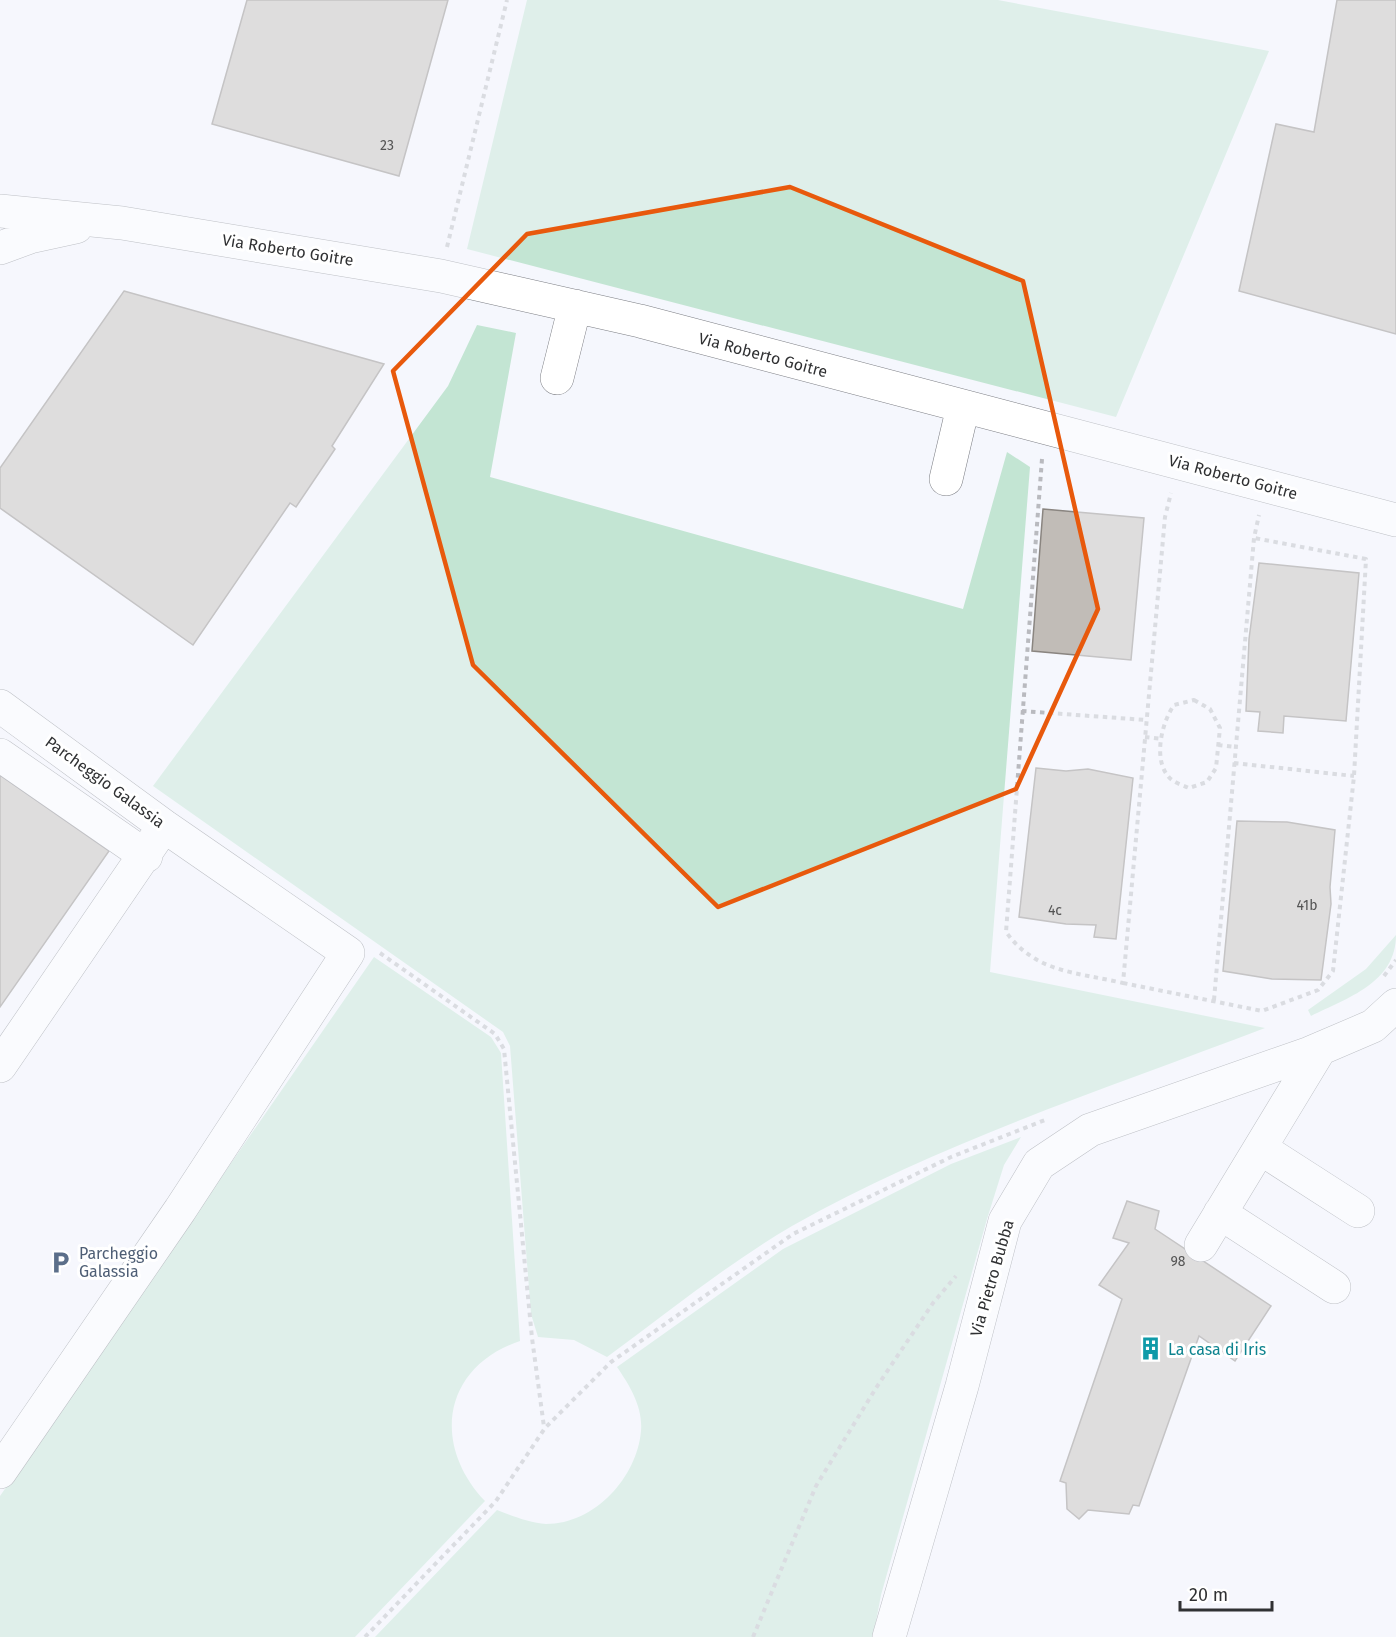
<svg xmlns="http://www.w3.org/2000/svg" width="1396" height="1637" viewBox="0 0 1396 1637" font-family="'Fira Sans',sans-serif">
  <style>
    .green { fill: #c3e5d3 }
    .building { fill: #c1bcb7; stroke: #8a8580; stroke-width: 1.5 }
    .lines { fill: none; stroke-linecap: round; stroke-linejoin: round }
    .minor-casing { stroke: #7c7e84; stroke-width: 34 }
    .path { stroke: #b9babf; stroke-width: 4; stroke-dasharray: 4.5 4.5; stroke-linecap: butt }
    .minor { stroke: #fff; stroke-width: 33 }
    .marked { fill: none; stroke: #e8590c; stroke-width: 4.5; stroke-linejoin: round }
    .labels { text-anchor: middle; dominant-baseline: central; stroke-width: 6; stroke-linejoin: round; paint-order: stroke }
    .number-label { font-size: 14px; fill: #545454 }
    .street-label { font-size: 16px; fill: #303133; stroke: #fff }
    .service-label { font-size: 16px; fill: #4e5e75; stroke: #fff; text-anchor: start }
    .culture-label { font-size: 16px; fill: #0d838f; stroke: #fff; text-anchor: start }
  </style>
  <rect width="100%" height="100%" fill="#f5f7fd"/>
  <path class="green" d="M527 0H998L1269 51 1116 417 467 249Z
    M477 325 516 333 490 477 963 609 1007 452 1030 467 990 972 1265 1028C1106 1089 940 1142 792 1226 727 1264 667 1313 607 1357L574 1340 538 1337 531 1314 510 1046 503 1032 153 786 448 386Z
    M1396 935C1396 983 1347 998 1311 1016L1308 1010 1366 969Z
    M374 957 491 1037 501 1053 520 1341C443 1367 431 1444 485 1501L355 1637H0V1496Z
    M1021 1137 1004 1165 987 1219 881 1595 873 1637H375L497 1510C512 1516 530 1523 546 1524 595 1524 637 1477 641 1431 643 1407 630 1386 617 1367L783 1249 951 1164Z"/>
  <path class="building" d="M247 0H448L399 176 212 124Z
    M1337 0H1396V334L1239 291 1276 124 1314 132Z
    M124 291 384 364 332 446 335 449 296 507 290 503 193 645 0 508V468Z
    M1043 509 1144 518 1131 660 1032 651Z
    M1259 563 1359 573 1346 721 1284 716 1283 733 1258 731 1260 712 1246 711 1249 639Z
    M1036 768 1066 771 1088 769 1133 778 1116 939 1094 937 1096 925 1066 924 1019 917Z
    M0 775 109 851 0 1007Z
    M1237 821 1287 822 1335 830 1330 887 1331 904 1321 980 1272 979 1223 971Z
    M1127 1201 1159 1211 1155 1229 1271 1306 1235 1361 1199 1336 1139 1506 1133 1505 1129 1514 1088 1510 1079 1519 1067 1509 1066 1483 1060 1481 1122 1299 1099 1285 1129 1243 1113 1238Z"/>
  <g class="lines">
    <defs>
      <path id="minor" d="M0 211 122 223 441 276 640 321 1396 520
        M0 248 30 237 76 227
        M557 378 575 306
        M946 479 963 407
        M0 706 164 826 348 953 180 1210 0 1472
        M0 755 146 856
        M0 1066 164 826
        M1260 1148 1358 1211
        M1220 1213 1334 1287
        M1201 1245 1320 1049
        M889 1637 962 1386 1005 1221 1039 1164 1090 1130 1310 1053 1373 1026 1396 1005"/>
    </defs>
    <use href="#minor" class="minor-casing"/>
    <path class="path" d="M447 247 507 0
      M1042 459 1006 932C1036 973 1076 972 1123 983L1165 517 1171 493
      M1194 700 1210 709 1220 728 1216 768 1207 782 1189 788C1182 785 1172 782 1168 776 1153 758 1162 722 1174 705Z
      M1022 711 1146 720
      M1145 737 1162 739
      M1218 745 1235 747
      M1234 763 1354 776
      M380 953 495 1034 504 1049 532 1338 544 1427
      M1384 976 1396 960
      M1123 983 1262 1011 1318 990 1333 971 1354 776 1366 559 1254 538
      M1214 1000 1254 538 1259 515
      M365 1637 496 1501 545 1428 611 1362 793 1234 951 1157 1045 1120
      M753 1637 816 1486 876 1388 933 1303 956 1276"/>
    <use href="#minor" class="minor"/>
  </g>
  <path d="M0 0H1396V1637H0ZM790 187 1023 281 1098 609 1016 789 718 907 473 665 393 371 527 234Z" fill="#f5f7fd" fill-opacity=".55" fill-rule="evenodd"/>
  <path class="marked" d="M790 187 1023 281 1098 609 1016 789 718 907 473 665 393 371 527 234Z"/>
  <defs>
    <symbol id="parking-bare" viewBox="-9 -9 18 18"><path d="M-3.5-5.5H1a3.5 3.5 0 0 1 0 7H-1V5.5H-3.5ZM-1-3.4V-.6H.8a1.4 1.4 0 0 0 0-2.8Z" fill="#5c6f8a" stroke="#fff" stroke-width="2.5" paint-order="stroke"/></symbol>
    <symbol id="building-bare" viewBox="-9 -9 18 18"><path d="M-4-6H4V6H1V3H-1V6H-4ZM-2.5-4.3h1.7v1.8h-1.7ZM.8-4.3h1.7v1.8H.8ZM-2.5-1h1.7V.8h-1.7ZM.8-1h1.7V.8H.8Z" fill="#0f9aa8" stroke="#fff" stroke-width="2.5" paint-order="stroke"/></symbol>
  </defs>
  <g fill-rule="evenodd">
    <use href="#parking-bare" x="44" y="1246" width="33" height="33"/>
    <use href="#building-bare" x="1134" y="1332" width="33" height="33"/>
  </g>
  <g class="labels">
    <g class="number-label">
      <text x="387" y="145">23</text>
      <text x="1307" y="905">41b</text>
      <text x="1055" y="910">4c</text>
      <text x="1178" y="1261">98</text>
    </g>
    <g class="street-label">
      <text transform="translate(288 250) rotate(9)">Via Roberto Goitre</text>
      <text transform="translate(763 355) rotate(15)">Via Roberto Goitre</text>
      <text transform="translate(1233 477) rotate(15)">Via Roberto Goitre</text>
      <text transform="translate(105 782) rotate(36)">Parcheggio Galassia</text>
      <text transform="translate(992 1278) rotate(-74)">Via Pietro Bubba</text>
    </g>
    <g class="service-label">
      <text x="79" y="1253">Parcheggio<tspan x="79" dy="18">Galassia</tspan></text>
    </g>
    <g class="culture-label">
      <text x="1168" y="1349">La casa di Iris</text>
    </g>
  </g>
  <path d="M1180 1601v9h92v-9" fill="none" stroke="#303133" stroke-width="3"/>
  <text x="1189" y="1601" font-size="18" fill="#303133" stroke="#ffffff" stroke-width="4.5" paint-order="stroke">20 m</text>
</svg>
